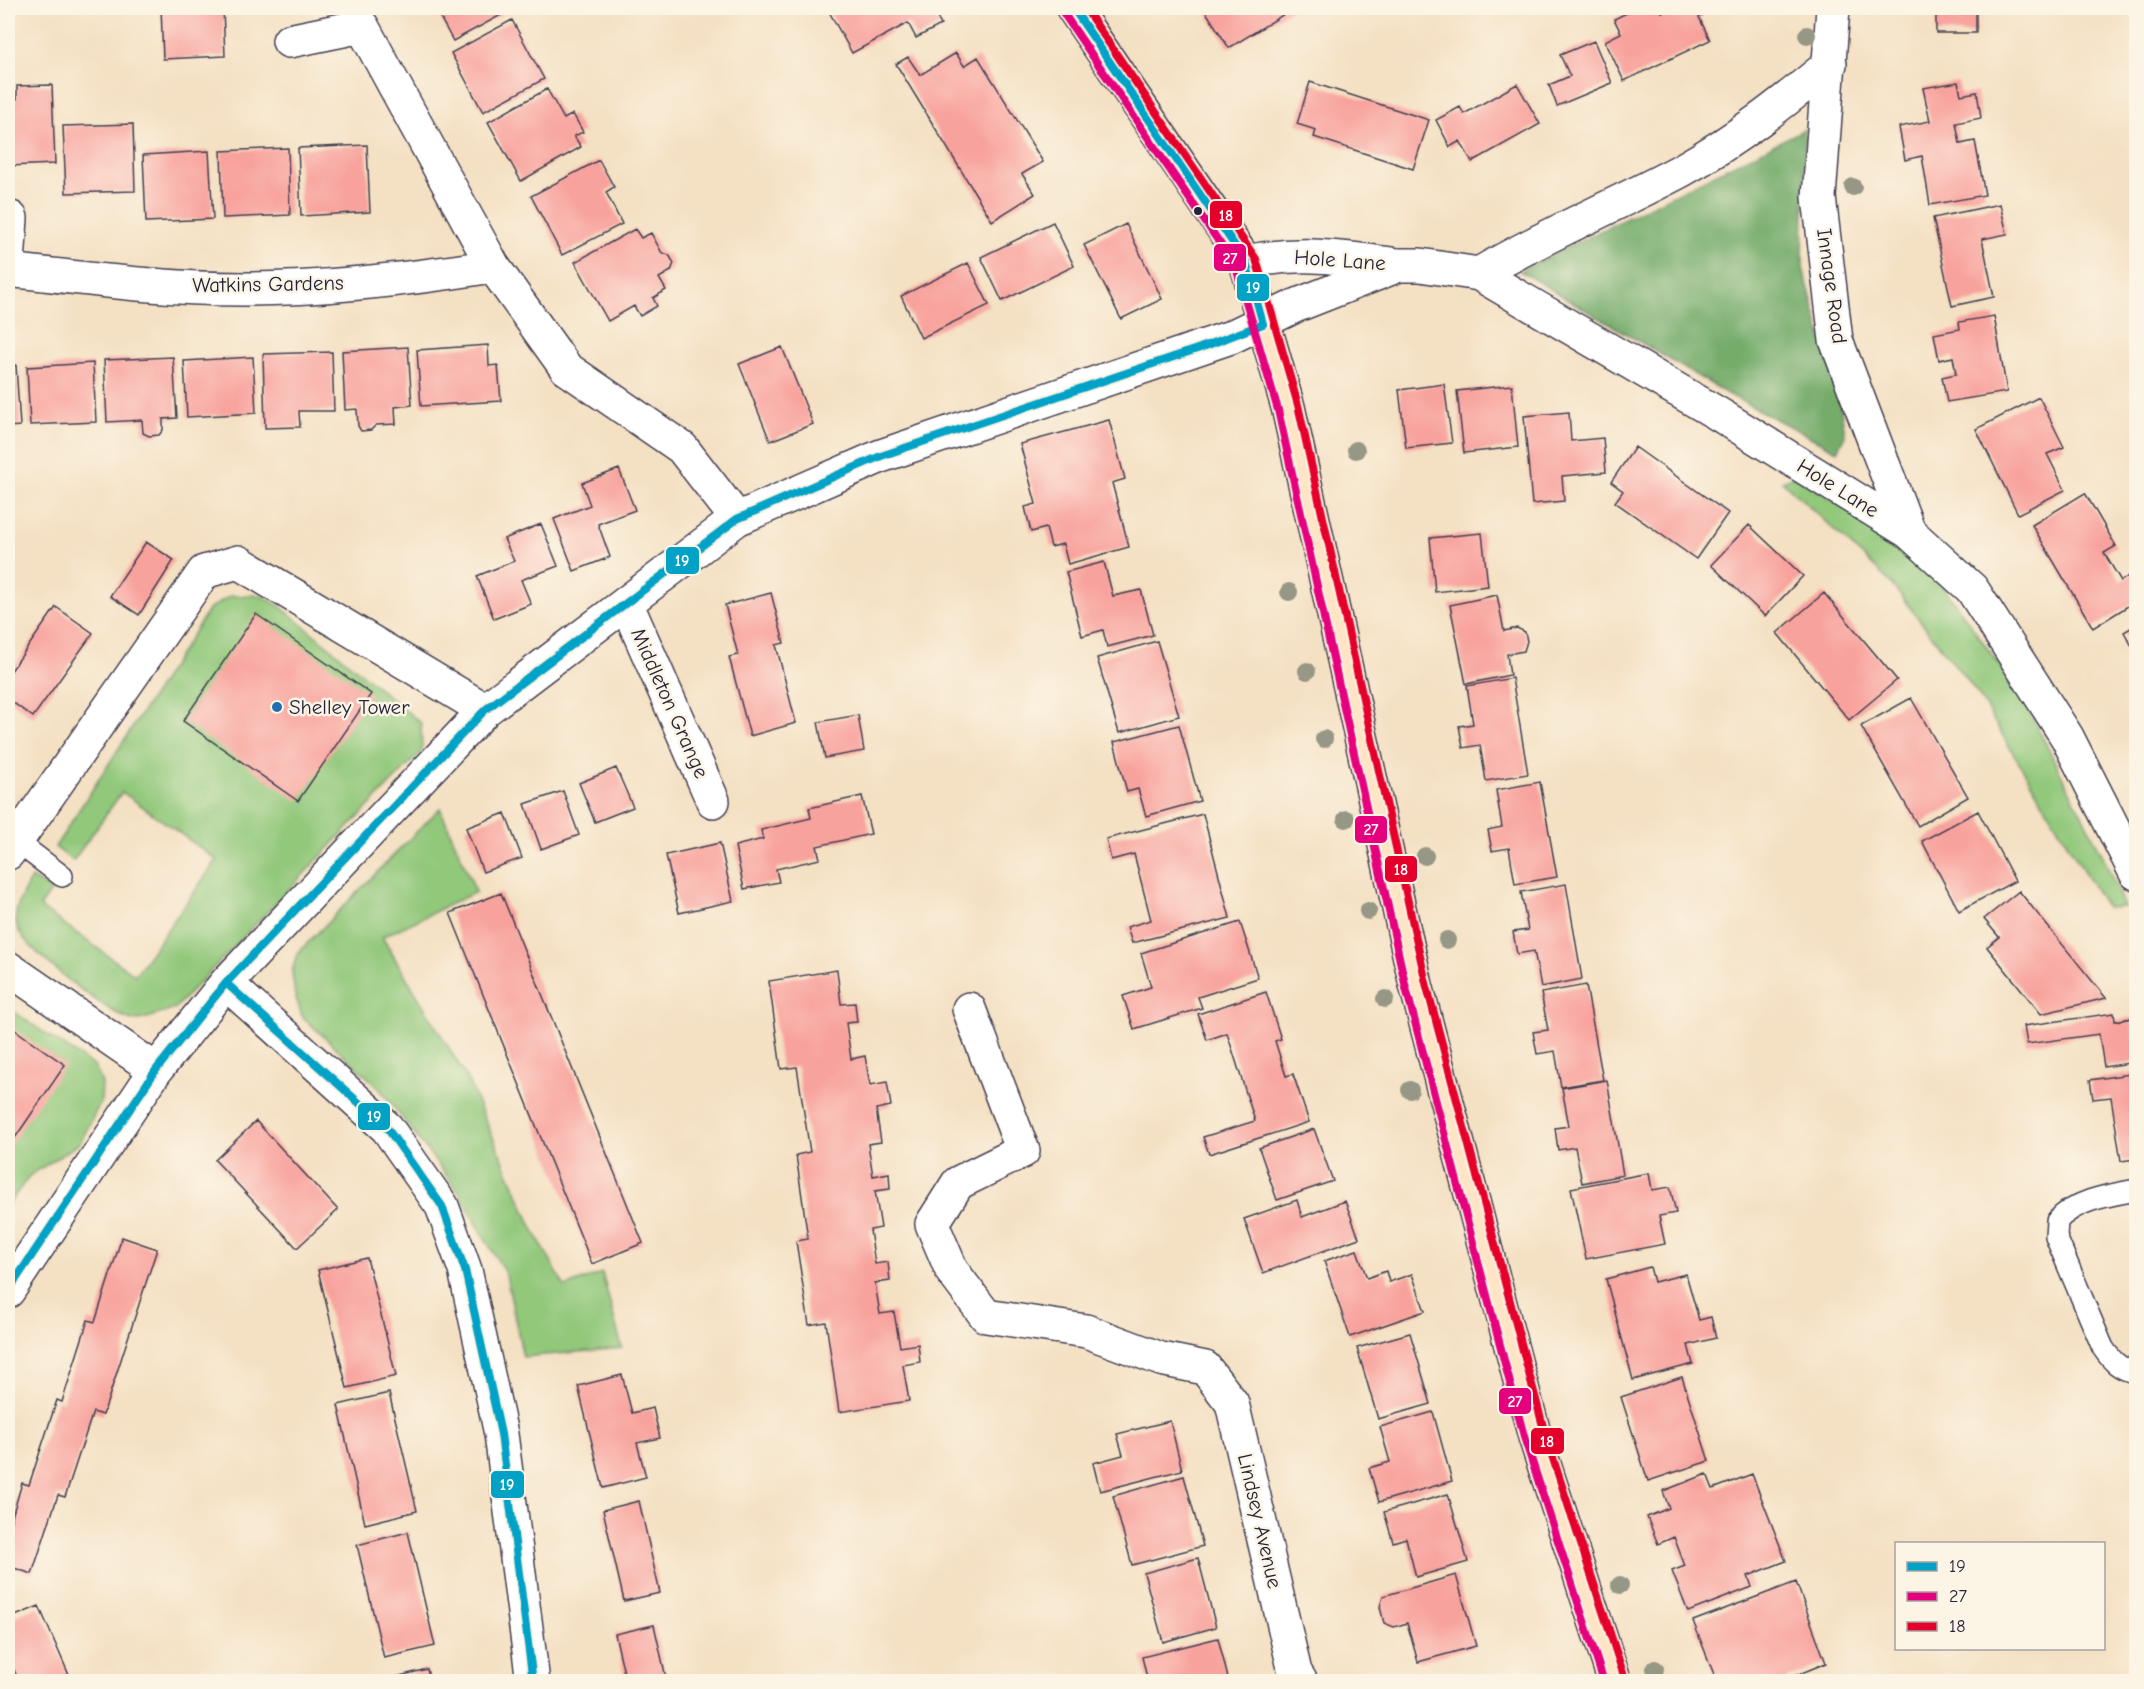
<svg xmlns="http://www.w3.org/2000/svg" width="2144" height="1689" viewBox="0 0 2144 1689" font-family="'Comic Neue',sans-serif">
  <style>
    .green { fill: #91c87a; stroke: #5a755a; stroke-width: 1.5 }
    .forest { fill: #74ac6a; stroke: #4b6752; stroke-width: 1.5 }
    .building { fill: #f8a29d }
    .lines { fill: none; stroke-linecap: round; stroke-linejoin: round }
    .service-casing { stroke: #423e4f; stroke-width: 24 }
    .minor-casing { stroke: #423e4f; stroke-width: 36 }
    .secondary-casing { stroke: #423e4f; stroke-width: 36 }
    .service { stroke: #fff; stroke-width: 21 }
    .minor { stroke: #fff; stroke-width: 33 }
    .secondary { stroke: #ffe4c6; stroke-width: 33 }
    .bus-1-casing { stroke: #fcf5e5; stroke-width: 12 }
    .bus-2-casing { stroke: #fcf5e5; stroke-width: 12 }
    .bus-3-casing { stroke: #fcf5e5; stroke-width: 12 }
    .bus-1 { stroke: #02a2c7; stroke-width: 8 }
    .bus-2 { stroke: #e5007d; stroke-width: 8 }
    .bus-3 { stroke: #e4002b; stroke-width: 8 }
    .tree { fill: #969784 }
    .bus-dot { fill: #22223b; stroke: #fcf5e5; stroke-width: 2 }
    .poi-dot { fill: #1f6fb2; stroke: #fcf5e5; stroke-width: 2 }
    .labels { text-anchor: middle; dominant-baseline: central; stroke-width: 5; stroke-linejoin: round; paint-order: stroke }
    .street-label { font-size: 21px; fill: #22223b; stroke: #fcf5e5 }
    .poi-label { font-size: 21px; fill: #22223b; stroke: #fcf5e5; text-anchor: start }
    .line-badge { stroke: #fcf5e5; stroke-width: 2 }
    .badge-label { font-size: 16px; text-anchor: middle; font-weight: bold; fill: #fff }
  </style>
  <rect width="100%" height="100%" fill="#fcf5e5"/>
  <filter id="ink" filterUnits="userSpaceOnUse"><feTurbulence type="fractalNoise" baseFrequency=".0167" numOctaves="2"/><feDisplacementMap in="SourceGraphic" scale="12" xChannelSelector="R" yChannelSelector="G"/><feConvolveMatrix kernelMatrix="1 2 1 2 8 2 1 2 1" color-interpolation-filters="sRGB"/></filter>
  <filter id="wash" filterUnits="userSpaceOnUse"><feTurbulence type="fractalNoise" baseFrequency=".008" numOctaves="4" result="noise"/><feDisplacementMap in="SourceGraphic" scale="24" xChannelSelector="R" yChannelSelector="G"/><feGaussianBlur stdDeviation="1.35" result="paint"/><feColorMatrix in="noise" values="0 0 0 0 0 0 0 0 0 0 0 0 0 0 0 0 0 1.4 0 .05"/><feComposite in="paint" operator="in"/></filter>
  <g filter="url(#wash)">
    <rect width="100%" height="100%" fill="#f4e0c3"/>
    <path class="green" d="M1795 476 1920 555 2020 693 2104 858 2124 907 2106 908 1978 694 1889 581 1782 481Z
      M260 595 281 607 421 723 422 751 175 1008C163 1012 148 1020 135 1020 114 1020 26 950 18 929 11 911 23 893 31 878L52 890 40 907 135 975 217 860 122 792 73 861 55 847 209 609 230 596Z
      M440 808 476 892 382 937 467 1078 534 1231 565 1287 602 1273 622 1348 523 1357 506 1275 458 1191 380 1089 302 1016 295 995 292 972 297 954Z
      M8 1008 95 1067 102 1083 101 1101 80 1143 29 1176 8 1205Z"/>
    <path class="forest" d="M1805 129 1803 268 1840 403 1845 435 1837 451 1726 393 1520 271Z"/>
    <g id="blocks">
      <path class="building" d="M161 8H223L225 56 163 59Z
        M435 8H499L503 14 453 41Z
        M827 8H932L941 25 916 38 908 23 852 53Z
        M1207 8H1294L1229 48 1204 9Z
        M1637 8H1659L1662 12 1671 8H1719L1699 17 1710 40 1624 81 1605 41 1621 33 1614 19Z
        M1936 8H1976V33H1936Z
        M512 20 544 79 483 112 451 53Z
        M1594 41 1612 83 1557 106 1549 85 1570 76 1560 55Z
        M956 53 964 66 978 57 1043 162 1022 174 1035 194 992 221 896 64 908 57 920 75Z
        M1310 82 1429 120 1413 169 1314 137 1316 130 1297 124Z
        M1958 82 1961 95 1977 92 1981 118 1956 123 1960 144 1975 141 1985 195 1930 205 1922 156 1905 160 1899 127 1930 121 1923 88Z
        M1517 84 1540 124 1472 162 1460 141 1450 147 1436 120 1460 107 1464 114Z
        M52 85 55 164 8 166V99H17V86Z
        M547 89 564 119 573 114 583 132 574 136 581 147 521 181 488 122Z
        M133 124 135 191 66 193 63 126Z
        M367 145 370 212 301 216 298 148Z
        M288 148 290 215 223 218 221 151Z
        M209 151 213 219 146 222 143 155Z
        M599 160 614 187 606 192 622 224 562 255 531 196Z
        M2000 204 2007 234 1982 239 1994 297 1952 306 1933 218Z
        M1053 222 1074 266 1002 301 981 257Z
        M1126 224 1162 299 1121 319 1084 245Z
        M635 229 641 238 651 233 662 253 669 255 674 263 671 271 659 278 666 290 653 298 657 306 640 316 634 306 608 321 575 262Z
        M968 263 989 305 921 338 901 296Z
        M1994 316 2007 392 1947 402 1942 377 1956 374 1953 357 1939 360 1934 334 1960 329 1959 322Z
        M488 345 489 366 498 365 501 401 421 406 417 350Z
        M408 347 412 405 395 407 396 424 376 425 371 430 361 431 358 426 357 409 345 410 342 351Z
        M782 347 813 424 770 441 739 364Z
        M332 352 334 411H299L300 427 265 428 263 354Z
        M173 357 177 418 163 419V430L159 435 149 436 143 433 142 420 107 422 104 360Z
        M253 357 256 413 187 417 184 361Z
        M93 363 96 422 30 425 27 367Z
        M16 365 20 426 8 427V366Z
        M1444 384 1452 443 1406 448 1399 390Z
        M1512 385 1518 447 1464 453 1457 391Z
        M2039 397 2064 447 2047 454 2065 490 2018 514 1976 429Z
        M1569 412 1571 441 1603 438 1606 472 1562 476 1564 501 1532 504 1524 416Z
        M1109 420 1125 479 1112 483 1129 547 1068 564 1063 544 1051 547 1046 528 1031 532 1025 507 1036 504 1020 444Z
        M1635 447 1728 513 1696 559 1615 502 1623 491 1611 482Z
        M619 469 635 510 598 524 610 557 574 571 554 519 590 505 582 483Z
        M2085 493 2116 546 2104 553 2121 581 2136 571V601L2093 628 2032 525Z
        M541 524 558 566 521 580 531 604 494 619 477 576 514 561 504 539Z
        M1749 525 1803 576 1765 616 1711 565Z
        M1482 533 1488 586 1435 592 1430 538Z
        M146 542 174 560 139 615 110 596Z
        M1104 562 1113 596 1141 590 1153 635 1107 647 1103 630 1082 636 1066 572Z
        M771 593 784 643 776 645 796 723 750 736 729 657 738 655 725 605Z
        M1824 593 1897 680 1849 720 1777 633Z
        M1497 595 1504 631 1517 628 1525 632 1527 641 1524 651 1507 654 1510 675 1466 684 1450 605Z
        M56 607 93 633 33 717 8 699V675Z
        M256 614 371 694 298 801 183 721Z
        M2136 625V653L2124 632Z
        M1157 641 1179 716 1119 733 1097 658Z
        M1512 678 1528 774 1486 781 1480 745 1463 748 1459 726 1473 724 1467 686Z
        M1911 698 1968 797 1918 826 1861 726Z
        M858 715 864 751 825 758 818 722Z
        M1179 725 1200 801 1146 816 1138 789 1127 792 1114 742Z
        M616 768 633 807 595 822 579 783Z
        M1540 782 1557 877 1515 884 1509 848 1492 851 1488 830 1502 827 1496 790Z
        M563 791 579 835 541 849 525 804Z
        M862 796 871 834 817 846 820 859 776 869 779 882 744 889 735 846 763 839 761 830 811 818 809 808Z
        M1978 811 2015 881 1959 911 1922 841Z
        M505 813 522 858 483 872 466 828Z
        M1203 814 1230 918 1132 943 1127 927 1151 920 1134 854 1111 860 1106 839Z
        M720 843 733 901 679 913 666 855Z
        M1566 884 1582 979 1541 987 1534 951 1517 954 1513 932 1528 930 1521 892Z
        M2019 891 2106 998 2041 1014 1987 947 1999 937 1984 919Z
        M501 893 643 1243 592 1264 450 913Z
        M1240 922 1258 978 1198 997 1202 1008 1134 1029 1123 996 1151 987 1141 953Z
        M837 970 841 1004 855 1003 857 1022 846 1023 851 1059 865 1056 870 1085 887 1082 891 1106 876 1109 881 1142 868 1144 873 1176 889 1173 890 1189 875 1191 881 1228 870 1230 875 1264 888 1262 890 1281 875 1283 880 1314 894 1312 900 1347 918 1344 920 1362 903 1365 909 1401 839 1412 826 1322 809 1325 796 1241 808 1239 796 1155 810 1152 797 1067 781 1069 769 981Z
        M1586 985 1603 1080 1561 1087 1555 1051 1537 1054 1533 1032 1548 1030 1541 993Z
        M1266 992 1281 1039 1275 1041 1286 1076 1293 1074 1309 1122 1209 1154 1203 1137 1255 1121 1227 1033 1207 1040 1198 1014Z
        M2114 1013 2115 1021 2132 1018 2134 1037H2136V1062L2104 1067 2099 1034 2027 1044 2024 1026Z
        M8 1025 65 1065 8 1148Z
        M2136 1073V1159L2121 1161 2111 1097 2093 1099 2090 1080Z
        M1607 1080 1623 1175 1582 1183 1575 1147 1558 1150 1555 1128 1569 1126 1562 1088Z
        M256 1121 338 1210 297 1248 215 1160Z
        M1314 1129 1333 1181 1277 1200 1259 1148Z
        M1649 1173 1652 1190 1670 1187 1676 1213 1659 1216 1665 1244 1586 1259 1571 1188Z
        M1297 1200 1302 1217 1345 1201 1359 1238 1263 1273 1244 1219Z
        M122 1237 157 1249 103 1415 93 1412 65 1497 58 1495 32 1574 8 1566V1530L22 1483 29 1485 57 1400 62 1402 88 1320 95 1322Z
        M1357 1250 1367 1278 1386 1271 1389 1282 1412 1274 1425 1311 1350 1337 1324 1261Z
        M367 1258 396 1376 347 1388 318 1270Z
        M1650 1267 1654 1282 1686 1274 1699 1320 1711 1317 1716 1338 1688 1345 1693 1364 1633 1380 1606 1279Z
        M1410 1333 1431 1404 1378 1419 1357 1348Z
        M622 1375 632 1413 653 1408 660 1438 637 1443 646 1477 603 1488 578 1386Z
        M1682 1377 1709 1461 1648 1481 1621 1397Z
        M389 1393 417 1511 365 1524 338 1405Z
        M1433 1412 1452 1481 1379 1502 1369 1468 1390 1462 1380 1427Z
        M1170 1421 1182 1470 1100 1491 1093 1463 1123 1455 1117 1434Z
        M1707 1474 1713 1489 1752 1474 1786 1561 1748 1576 1752 1587 1688 1612 1672 1571 1685 1566 1674 1537 1658 1544 1647 1517 1669 1508 1663 1491Z
        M1184 1476 1203 1546 1132 1565 1113 1496Z
        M1448 1494 1468 1562 1416 1577 1406 1538 1393 1542 1384 1512Z
        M639 1501 660 1593 624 1601 603 1510Z
        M408 1532 435 1646 384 1658 357 1545Z
        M1198 1558 1216 1627 1163 1642 1144 1573Z
        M1456 1575 1476 1646 1418 1662 1407 1623 1394 1627 1384 1623 1380 1607 1383 1596Z
        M1796 1582 1826 1663 1787 1679 1788 1682H1717L1693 1621Z
        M39 1606 72 1682H19L8 1655V1619Z
        M654 1625 667 1682H626L615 1634Z
        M1218 1638 1229 1682H1148L1142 1657Z
        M427 1669 430 1682H380V1681Z"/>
    </g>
  </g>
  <g filter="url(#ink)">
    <use href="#blocks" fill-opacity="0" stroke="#423e4f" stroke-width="1.5"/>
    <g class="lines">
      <defs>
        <path id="service" d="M16 841 62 876
          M2136 1190C2110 1195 2075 1200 2057 1221L2056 1237 2103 1348C2112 1361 2120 1370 2136 1372"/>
        <path id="minor" d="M1833 8 1819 197 1836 340 1909 532
          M289 41 362 26 493 266 566 368 682 448 737 519
          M8 263 11 218
          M1399 265H1420L1479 274 1720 415 1909 532 1972 589 2067 737 2136 873
          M8 270C86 279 165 289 244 289 327 289 411 279 493 266
          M1479 274C1544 235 1615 206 1682 170 1736 140 1783 103 1830 64
          M627 605 713 801
          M8 853 204 572 238 562 485 710
          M8 968 156 1070
          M226 983 387 1128 442 1206 465 1270 501 1434 533 1682
          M969 1009 1023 1151 958 1183 932 1224 952 1271 986 1316 1086 1331 1161 1359 1205 1368 1232 1403 1295 1672 1301 1682
          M8 1291 156 1070 226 983 485 710 737 519 881 456 1231 337 1295 306 1399 265C1342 258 1303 250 1246 262"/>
        <path id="secondary" d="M1073 8 1246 262 1288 407 1416 985 1535 1437 1615 1682"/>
      </defs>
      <use href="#service" class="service-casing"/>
      <use href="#minor" class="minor-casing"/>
      <use href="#secondary" class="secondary-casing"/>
      <use href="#service" class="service"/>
      <use href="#minor" class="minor"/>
      <use href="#secondary" class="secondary"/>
      <defs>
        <path id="bus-1" d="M226 983 387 1128 442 1206 465 1270 501 1434 533 1682
          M8 1291 156 1070 226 983 485 710 737 519 881 456 1200 348 1263 324 1246 262 1073 8"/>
        <path id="bus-2" d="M1064 14 1236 267 1278 410 1406 988 1525 1440 1604 1682"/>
        <path id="bus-3" d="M1085 8 1256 259 1298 405 1426 983 1545 1434 1625 1679"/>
      </defs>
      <use href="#bus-1" class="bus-1-casing"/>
      <use href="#bus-2" class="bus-2-casing"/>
      <use href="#bus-3" class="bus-3-casing"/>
      <use href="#bus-1" class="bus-1"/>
      <use href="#bus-2" class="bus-2"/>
      <use href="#bus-3" class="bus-3"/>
    </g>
    <g class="tree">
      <circle cx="1807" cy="35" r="9"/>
      <circle cx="1853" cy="187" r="9"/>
      <circle cx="1356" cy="450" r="9"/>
      <circle cx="1289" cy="592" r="9"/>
      <circle cx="1307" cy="671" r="9"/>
      <circle cx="1324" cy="739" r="9"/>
      <circle cx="1346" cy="819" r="9"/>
      <circle cx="1425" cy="856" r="9"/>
      <circle cx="1368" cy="911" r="9"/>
      <circle cx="1447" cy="940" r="9"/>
      <circle cx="1385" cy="999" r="9"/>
      <circle cx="1410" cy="1090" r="9"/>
      <circle cx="1620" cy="1585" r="9"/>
      <circle cx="1655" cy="1669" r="9"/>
    </g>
  </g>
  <circle class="bus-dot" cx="1198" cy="211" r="5"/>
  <circle class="poi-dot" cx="277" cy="707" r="6"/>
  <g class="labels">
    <g class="street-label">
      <text transform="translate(1340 260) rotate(4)">Hole Lane</text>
      <text transform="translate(268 284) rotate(-1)">Watkins Gardens</text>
      <text transform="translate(1832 286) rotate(82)">Innage Road</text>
      <text transform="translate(1838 488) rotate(32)">Hole Lane</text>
      <text transform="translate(670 703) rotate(66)">Middleton Grange</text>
      <text transform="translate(1260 1521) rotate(77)">Lindsey Avenue</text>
    </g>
    <g class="poi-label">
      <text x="289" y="707">Shelley Tower</text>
    </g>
  </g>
  <g class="line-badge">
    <rect x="1209" y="200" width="34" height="29" rx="6" fill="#e4002b"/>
    <rect x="1213" y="243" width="34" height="29" rx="6" fill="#e5007d"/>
    <rect x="1236" y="273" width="34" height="29" rx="6" fill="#02a2c7"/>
    <rect x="665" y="546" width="35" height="29" rx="6" fill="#02a2c7"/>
    <rect x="1354" y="815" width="34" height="29" rx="6" fill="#e5007d"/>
    <rect x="1384" y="855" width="34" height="28" rx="6" fill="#e4002b"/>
    <rect x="357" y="1102" width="34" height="29" rx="6" fill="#02a2c7"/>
    <rect x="1498" y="1387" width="34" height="28" rx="6" fill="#e5007d"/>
    <rect x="1530" y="1427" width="35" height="28" rx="6" fill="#e4002b"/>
    <rect x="490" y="1470" width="35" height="29" rx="6" fill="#02a2c7"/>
  </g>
  <g class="badge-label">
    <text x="1226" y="221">18</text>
    <text x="1230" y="264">27</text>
    <text x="1253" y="293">19</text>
    <text x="682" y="566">19</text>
    <text x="1371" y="835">27</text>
    <text x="1401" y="875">18</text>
    <text x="374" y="1122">19</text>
    <text x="1515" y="1407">27</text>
    <text x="1547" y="1447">18</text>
    <text x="507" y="1490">19</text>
  </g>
  <rect width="2144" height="1689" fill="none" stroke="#fcf5e5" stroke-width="30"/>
  <rect x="1895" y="1542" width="210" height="108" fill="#fcf5e5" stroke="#a5a1a1" stroke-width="1.5"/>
  <rect x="1907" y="1562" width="30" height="9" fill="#02a2c7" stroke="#a5a1a1" stroke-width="1.5"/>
  <text x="1949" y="1572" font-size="18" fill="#22223b">19</text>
  <rect x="1907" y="1592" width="30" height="9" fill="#e5007d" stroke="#a5a1a1" stroke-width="1.5"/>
  <text x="1949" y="1602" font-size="18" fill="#22223b">27</text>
  <rect x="1907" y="1622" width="30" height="9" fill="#e4002b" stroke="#a5a1a1" stroke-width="1.5"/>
  <text x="1949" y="1632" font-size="18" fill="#22223b">18</text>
</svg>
